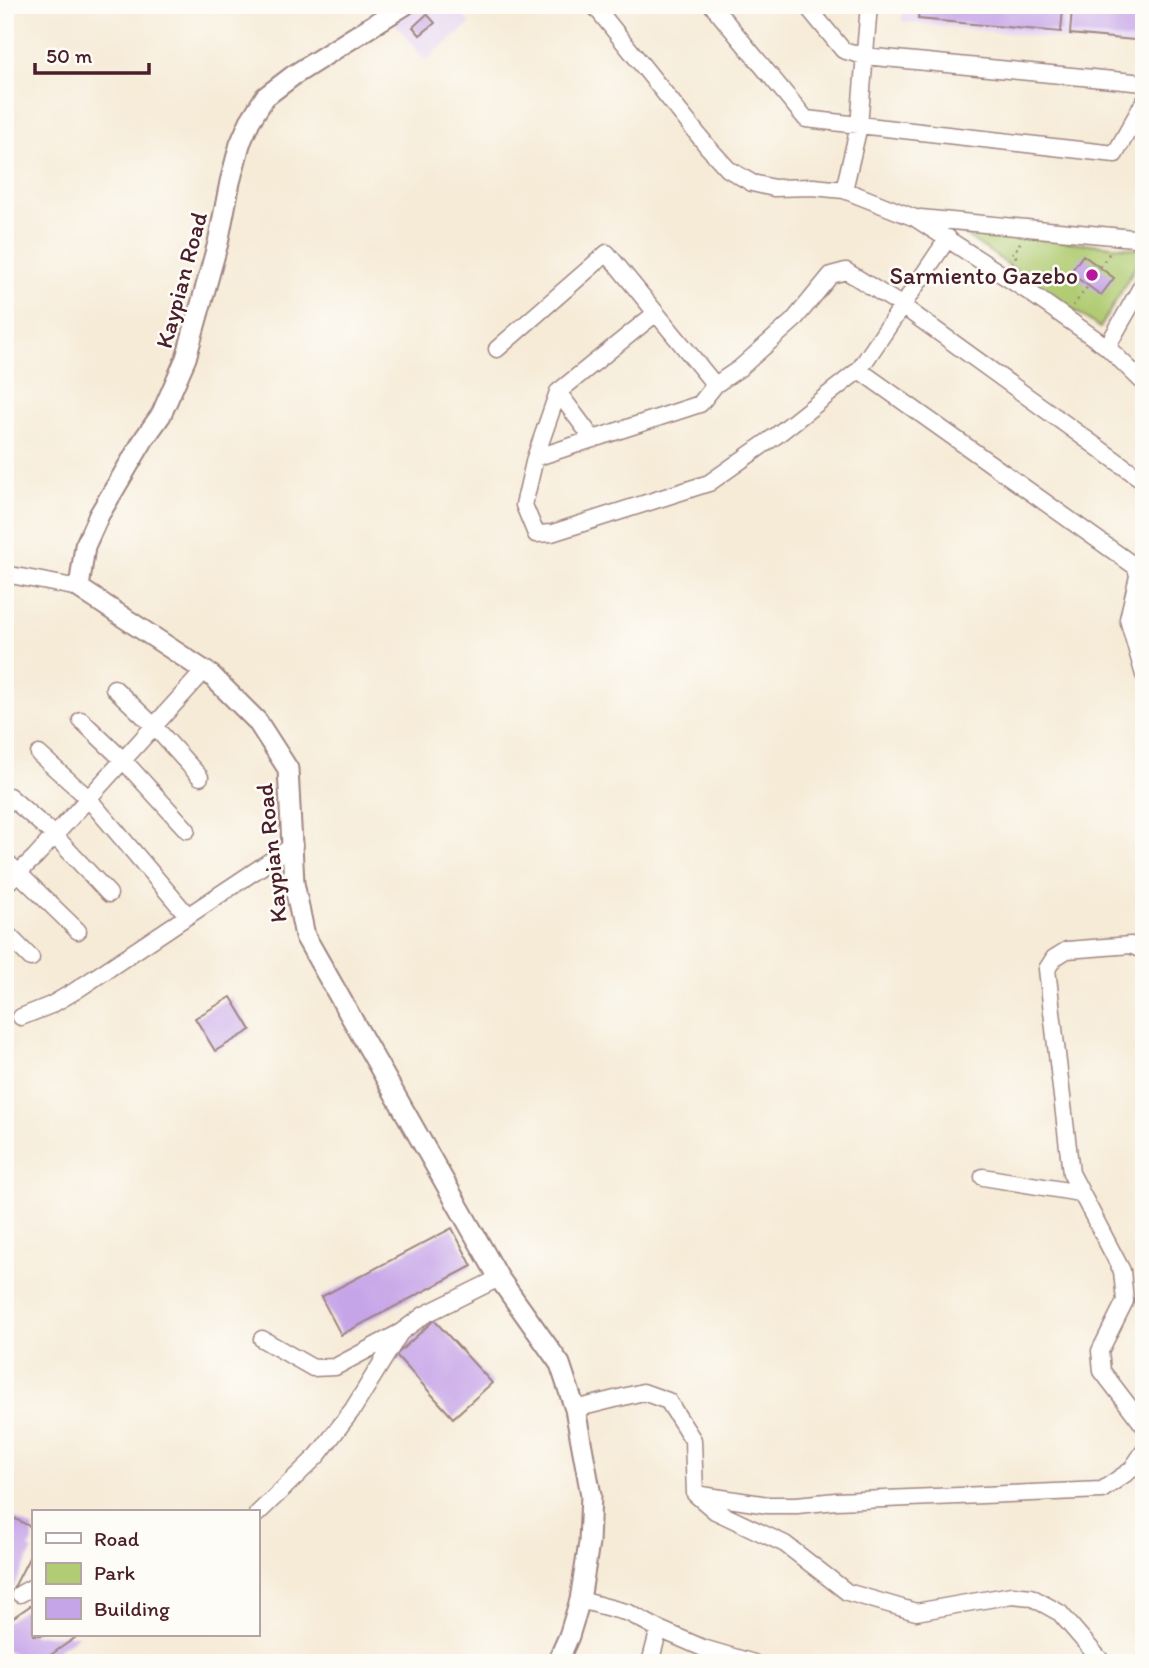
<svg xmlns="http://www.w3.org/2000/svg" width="1149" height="1668" viewBox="0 0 1149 1668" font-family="Itim,sans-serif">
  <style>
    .built { fill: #e5d3f1 }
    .green { fill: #b1cc73; stroke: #7e764f; stroke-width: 2 }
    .building { fill: #c6a4e8 }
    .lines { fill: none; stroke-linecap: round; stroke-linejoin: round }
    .minor-casing { stroke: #a08581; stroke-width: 19 }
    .major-casing { stroke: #a08581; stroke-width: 23 }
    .path { stroke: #a08581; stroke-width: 2.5; stroke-dasharray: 2 5; stroke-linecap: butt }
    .minor { stroke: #fff; stroke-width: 16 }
    .major { stroke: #fff; stroke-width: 19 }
    .poi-dot { fill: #b5179e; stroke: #fdfcf7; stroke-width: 2.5 }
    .labels { text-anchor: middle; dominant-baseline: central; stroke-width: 5; stroke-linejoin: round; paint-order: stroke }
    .poi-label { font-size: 24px; fill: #4a1f2b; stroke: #fdfcf7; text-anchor: end }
    .street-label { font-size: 24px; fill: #4a1f2b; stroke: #fdfcf7 }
  </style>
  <rect width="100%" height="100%" fill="#fdfcf7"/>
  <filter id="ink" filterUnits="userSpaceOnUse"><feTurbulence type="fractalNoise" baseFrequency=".0143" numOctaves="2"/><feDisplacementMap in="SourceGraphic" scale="14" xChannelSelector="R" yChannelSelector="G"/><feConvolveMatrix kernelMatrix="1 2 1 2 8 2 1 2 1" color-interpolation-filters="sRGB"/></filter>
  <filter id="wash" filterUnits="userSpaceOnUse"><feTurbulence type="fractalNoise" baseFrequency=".00686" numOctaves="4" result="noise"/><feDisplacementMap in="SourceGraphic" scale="28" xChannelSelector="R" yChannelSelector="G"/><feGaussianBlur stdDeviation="1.57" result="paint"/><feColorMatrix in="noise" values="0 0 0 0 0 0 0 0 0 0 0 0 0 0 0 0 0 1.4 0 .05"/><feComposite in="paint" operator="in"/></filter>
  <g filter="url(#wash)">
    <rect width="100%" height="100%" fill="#f6ebd7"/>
    <path class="built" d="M417 5H455L470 24 425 61 395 23Z
      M903 5H1144V48L902 22Z"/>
    <path class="green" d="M961 232 1144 249V252L1100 328Z"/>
    <g id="blocks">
      <path class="building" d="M919 5H1036L1063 8 1061 32 918 19Z
        M1072 8 1144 14V41L1070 34Z
        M427 14 435 23 420 35 413 27Z
        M1083 255 1114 278 1101 295 1070 273Z
        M231 997 251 1030 215 1051 195 1018Z
        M452 1228 472 1266 341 1335 321 1297Z
        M434 1320 492 1383 453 1418 396 1355Z
        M5 1509 12 1512 10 1516 33 1528V1540L29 1548 33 1550 5 1605Z
        M33 1604V1635H79L39 1663H31L5 1649V1623Z"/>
    </g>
  </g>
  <g filter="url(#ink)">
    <use href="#blocks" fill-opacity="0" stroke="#a08581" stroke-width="2"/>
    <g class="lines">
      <defs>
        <path id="minor" d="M594 5 707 146 728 169 752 183 774 188 813 187 844 190 915 218 1029 292 1107 347 1144 383
          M712 5 806 119 1115 154 1144 102
          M806 5 843 50 864 56 1144 83
          M844 190 859 126 869 5
          M920 218 1144 239
          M948 238 859 370 1136 567 1138 576 1128 619 1144 675
          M656 313 558 392 535 458 524 505 536 534 552 533 709 483 777 435 859 370
          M1107 347 1144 282
          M497 349 607 253 715 385
          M558 392 593 439
          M535 458 700 404 715 385 740 368 793 321 831 275 846 271 901 305 1144 481
          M5 574 79 588
          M114 688 154 726 200 777
          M81 720 124 761 187 830
          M39 754 87 797 188 916
          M9 796 54 835 109 894
          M5 860 78 931
          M5 885 35 857 205 670
          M5 932 31 958
          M1144 951 1131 945 1067 950 1054 958 1047 969 1071 1173 1122 1271 1125 1301 1100 1351 1102 1371 1144 1426
          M21 1017 51 1005 75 991 294 845
          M983 1177 1080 1193
          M262 1339 313 1368 335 1367 401 1332 424 1315 499 1278
          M575 1409 643 1392 668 1401 693 1440 695 1494 715 1511 785 1544 847 1592 916 1612 1012 1595 1031 1597 1060 1613 1103 1663
          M695 1494 768 1505H797L836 1501 1102 1490 1131 1470 1144 1451
          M257 1514 318 1455 353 1409 400 1333
          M20 1594 33 1587
          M580 1600 629 1613 659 1629 703 1648 754 1663
          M650 1663 659 1629"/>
        <path id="major" d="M405 5 294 75 265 97 250 121 240 144 230 182 218 243 186 358 161 415 144 439 99 515 85 546 79 588 211 675 257 721 288 769 294 883 305 936 499 1278 560 1364 575 1409 591 1495 589 1543 580 1600 569 1636 557 1663"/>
      </defs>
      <use href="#minor" class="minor-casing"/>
      <use href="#major" class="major-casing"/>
      <path class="path" d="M1104 5 1144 9
        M1012 264 1016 256 1012 254 1015 248 1018 249 1020 242
        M1100 267 1111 251
        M1073 306 1088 286"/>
      <use href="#minor" class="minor"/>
      <use href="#major" class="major"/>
    </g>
  </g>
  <circle class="poi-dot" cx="1092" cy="275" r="7"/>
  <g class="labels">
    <g class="poi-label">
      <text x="1078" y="275">Sarmiento Gazebo</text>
    </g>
    <g class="street-label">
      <text transform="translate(181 280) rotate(-75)">Kaypian Road</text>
      <text transform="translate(271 853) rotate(-96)">Kaypian Road</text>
    </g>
  </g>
  <rect width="1149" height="1668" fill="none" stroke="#fdfcf7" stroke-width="28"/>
  <rect x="32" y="1510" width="228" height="126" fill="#fdfcf7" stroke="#b5a4a5" stroke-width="2"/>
  <rect x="46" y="1533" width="35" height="10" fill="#ffffff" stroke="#b5a4a5" stroke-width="2"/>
  <text x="94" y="1546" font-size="21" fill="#4a1f2b">Road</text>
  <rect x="46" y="1563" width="35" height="21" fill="#b1cc73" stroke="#b5a4a5" stroke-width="2"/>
  <text x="94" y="1580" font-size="21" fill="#4a1f2b">Park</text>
  <rect x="46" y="1598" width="35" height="21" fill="#c6a4e8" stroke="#b5a4a5" stroke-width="2"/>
  <text x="94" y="1616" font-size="21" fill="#4a1f2b">Building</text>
  <path d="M35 63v10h114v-10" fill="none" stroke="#4a1f2b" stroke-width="3.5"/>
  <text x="46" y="63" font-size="21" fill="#4a1f2b" stroke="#fdfcf7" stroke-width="5" paint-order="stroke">50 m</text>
</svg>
